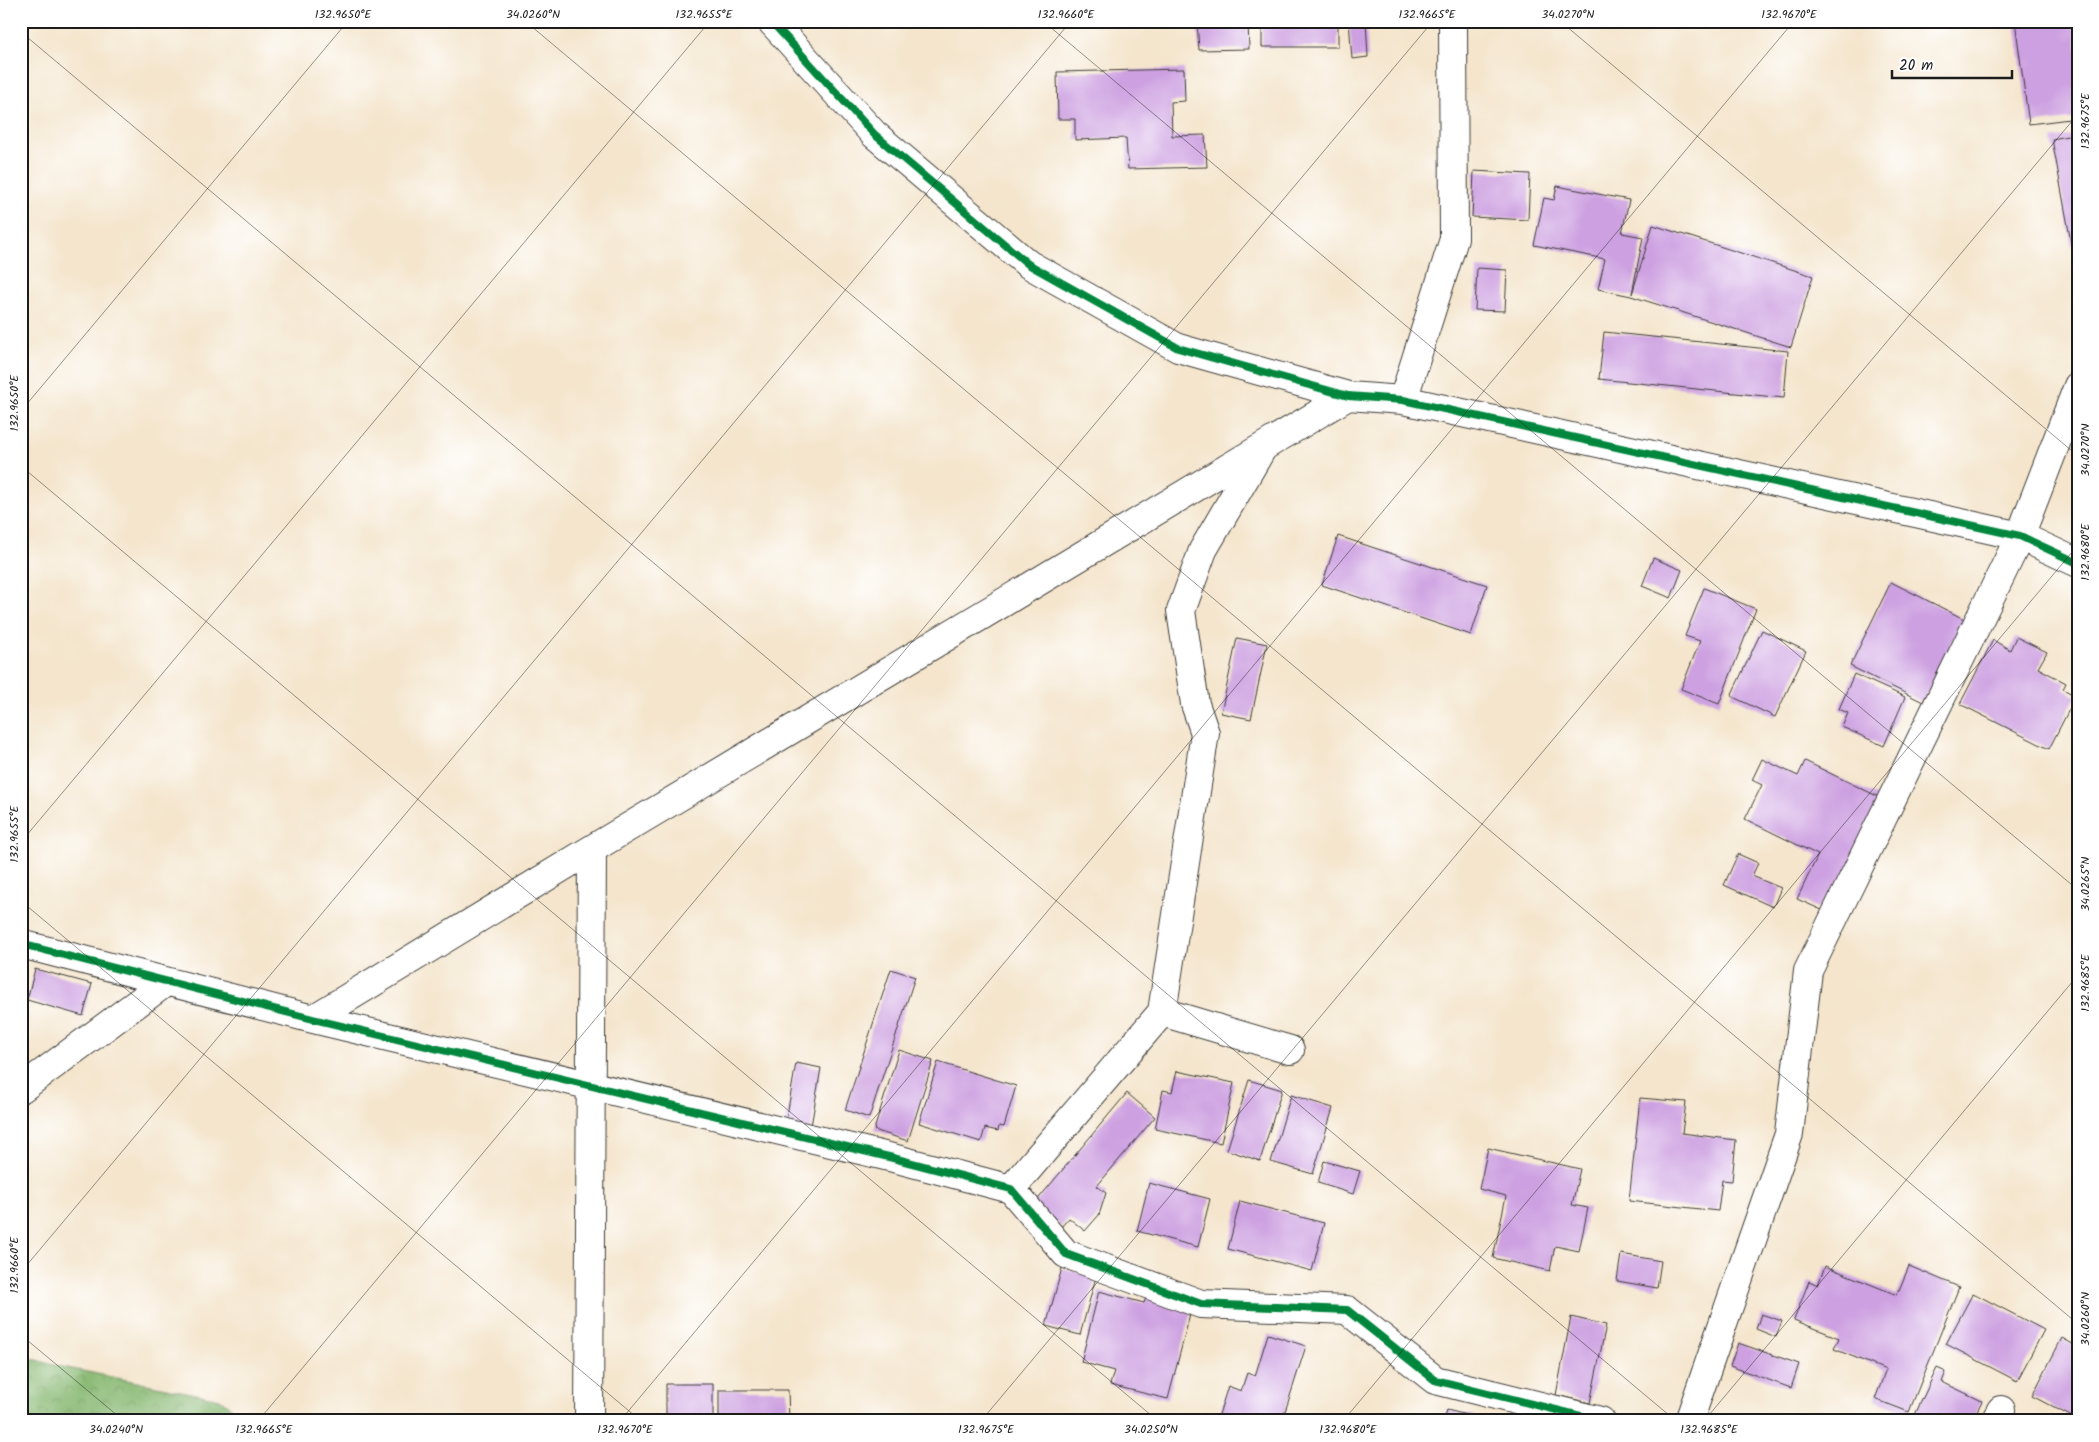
<svg xmlns="http://www.w3.org/2000/svg" width="2099" height="1442" viewBox="0 0 2099 1442" font-family="Kalam,sans-serif">
  <style>
    .forest { fill: url(#forest-crowns); stroke: #526a48 }
    .building { fill: #cda1e1 }
    .lines { fill: none; stroke-linecap: round; stroke-linejoin: round }
    .minor-casing { stroke: #3c3a36; stroke-width: 30 }
    .minor { stroke: #fff; stroke-width: 28 }
    .cycleway-casing { stroke: #fff; stroke-width: 11 }
    .cycleway { stroke: #00873e; stroke-width: 8 }
    .ticks { fill: none; stroke: #1c1c1c; stroke-width: 1; stroke-opacity: 0.45 }
    .neatline { fill: none; stroke: #1c1c1c; stroke-width: 2 }
    .ticks-label { font-size: 12px; text-anchor: middle; fill: #1c1c1c }
  </style>
  <defs>
    <pattern id="forest-crowns" width="20" height="18" patternUnits="userSpaceOnUse" patternTransform="scale(1.25)"><rect width="20" height="18" fill="#89b973"/><path d="M2 6a3 3 0 1 1 6 0M12 15a3 3 0 1 1 6 0" fill="none" stroke="#769e63"/></pattern>
  </defs>
  <rect width="100%" height="100%" fill="#fff"/>
  <filter id="ink" filterUnits="userSpaceOnUse"><feTurbulence type="fractalNoise" baseFrequency=".02" numOctaves="2"/><feDisplacementMap in="SourceGraphic" scale="10" xChannelSelector="R" yChannelSelector="G"/><feConvolveMatrix kernelMatrix="1 2 1 2 8 2 1 2 1" color-interpolation-filters="sRGB"/></filter>
  <filter id="wash" filterUnits="userSpaceOnUse"><feTurbulence type="fractalNoise" baseFrequency=".0096" numOctaves="4" result="noise"/><feDisplacementMap in="SourceGraphic" scale="20" xChannelSelector="R" yChannelSelector="G"/><feGaussianBlur stdDeviation="1.12" result="paint"/><feColorMatrix in="noise" values="0 0 0 0 0 0 0 0 0 0 0 0 0 0 0 0 0 1.4 0 .05"/><feComposite in="paint" operator="in"/></filter>
  <g filter="url(#wash)">
    <rect width="100%" height="100%" fill="#f4e5cc"/>
    <path class="forest" d="M21 1355 53 1365 220 1399 247 1421H21Z"/>
    <g id="blocks">
      <path class="building" d="M1197 21H1248L1249 49 1199 50Z
        M1262 21H1338V47H1262Z
        M1349 21H1366L1368 57 1352 59Z
        M2015 21H2074L2078 54V118L2029 124Z
        M1184 69 1185 101 1171 102 1172 136 1205 135 1207 167 1128 169 1126 138 1075 140V119H1058L1057 72Z
        M2078 134V247L2072 248 2052 139Z
        M1474 171 1530 174 1528 220 1472 217Z
        M1557 186 1629 200 1622 233 1643 237 1632 294 1653 225 1813 276 1791 347 1631 296 1598 289 1605 259 1534 245 1544 198 1554 200Z
        M1477 268 1507 270 1505 311 1475 310Z
        M1604 332 1788 351 1784 398 1599 379Z
        M1338 536 1487 585 1471 635 1322 585Z
        M1653 558 1682 570 1671 598 1642 586Z
        M1891 582 1964 619 1923 702 1850 666Z
        M1704 588 1756 609 1719 704 1681 689 1700 641 1685 636Z
        M1762 630 1806 651 1775 717 1731 696Z
        M2016 637 2047 652 2038 668 2066 683 2063 689 2076 696 2049 749 1960 704 1993 640 2010 650Z
        M1237 638 1267 644 1251 719 1221 713Z
        M1854 674 1905 697 1884 746 1842 727 1848 713 1839 709Z
        M1762 759 1798 776 1805 761 1885 800 1831 914 1797 899 1818 855 1745 819 1762 785 1752 780Z
        M1738 854 1758 863 1752 876 1781 888 1773 907 1724 885Z
        M35 969 92 984 83 1016 27 1000Z
        M891 969 915 977 869 1118 845 1110Z
        M899 1050 933 1061 908 1141 874 1130Z
        M938 1062 1016 1086 1004 1127 999 1126 998 1131 985 1128 981 1142 919 1123Z
        M796 1063 821 1068 810 1132 785 1127Z
        M1177 1071 1234 1083 1221 1143 1155 1129 1163 1090 1172 1092Z
        M1249 1080 1282 1090 1260 1161 1227 1150Z
        M1127 1093 1155 1117 1097 1186 1106 1193 1099 1215 1085 1231 1069 1218 1061 1227 1034 1204Z
        M1291 1095 1333 1108 1313 1174 1271 1162Z
        M1640 1098 1686 1102 1682 1133 1736 1140 1732 1181 1722 1180 1718 1211 1629 1201Z
        M1488 1148 1580 1169 1572 1205 1588 1208 1579 1251 1555 1246 1550 1271 1493 1258 1506 1196 1479 1189Z
        M1324 1161 1360 1171 1353 1194 1318 1183Z
        M1149 1183 1210 1199 1198 1247 1137 1231Z
        M1240 1201 1324 1223 1312 1271 1228 1249Z
        M1621 1254 1661 1261 1657 1288 1617 1281Z
        M1825 1266 1897 1295 1909 1266 1959 1287 1909 1412 1875 1399 1886 1370 1834 1349 1839 1338 1794 1320 1809 1281 1818 1285Z
        M1062 1268 1096 1277 1080 1335 1046 1326Z
        M1099 1291 1144 1303 1147 1295 1192 1307 1168 1399 1110 1385 1114 1371 1081 1362Z
        M1973 1293 2044 1330 2017 1381 1946 1344Z
        M1761 1314 1782 1321 1776 1337 1756 1329Z
        M1571 1317 1606 1325 1590 1403 1556 1395Z
        M1268 1334 1306 1346 1282 1421H1217L1228 1386 1241 1391 1247 1373 1255 1376Z
        M2062 1338 2078 1347V1420L2032 1396Z
        M1738 1343 1799 1364 1791 1388 1730 1366Z
        M1937 1368 1946 1372 1942 1382 1982 1401 1972 1421H1912Z
        M666 1384H713V1421H666Z
        M719 1390H788L789 1421H719Z
        M1447 1410 1487 1420V1421H1444Z"/>
    </g>
  </g>
  <g filter="url(#ink)">
    <use href="#blocks" fill-opacity="0" stroke="#3c3a36" stroke-width="1"/>
    <g class="lines">
      <defs>
        <path id="minor" d="M771 21 874 134 1028 264 1178 348 1348 396 1403 400 2020 536 2078 563
          M1403 400 1454 239 1453 21
          M21 944 313 1019 893 1158 1011 1189 1066 1254 1201 1304 1347 1310 1435 1380 1601 1421
          M1162 1012 1290 1050
          M313 1019 592 849 1348 396
          M21 1089 166 982
          M1011 1189 1162 1012 1205 733 1195 704 1181 611 1203 550 1262 449
          M589 1421 592 849
          M1689 1421 1789 1134 1808 971 2020 536 2078 386
          M1995 1421 2001 1410"/>
      </defs>
      <use href="#minor" class="minor-casing"/>
      <use href="#minor" class="minor"/>
      <defs>
        <path id="cycleway" d="M771 21 874 134 1028 264 1178 348 1348 396 1403 400 2020 536 2078 563
          M21 944 313 1019 893 1158 1011 1189 1066 1254 1201 1304 1347 1310 1435 1380 1601 1421"/>
      </defs>
      <use href="#cycleway" class="cycleway-casing"/>
      <use href="#cycleway" class="cycleway"/>
    </g>
  </g>
  <path class="ticks" d="M525 21 2078 1324M1043 21 2078 890M1560 21 2078 456M2077 21H2078M21 32 1676 1421M21 411 348 21M21 466 1158 1421M21 842 710 21M21 901 641 1421M21 1272 1071 21M21 1335 124 1421M258 1421 1433 21M620 1421 1794 21M981 1421 2078 114M1343 1421 2078 545M1704 1421 2078 975M2066 1421 2078 1406"/>
  <rect width="2099" height="1442" fill="none" stroke="#fff" stroke-width="55"/>
  <path d="M1892 70v8h120v-8" fill="none" stroke="#1c1c1c" stroke-width="2.5"/>
  <text x="1899" y="70" font-size="15" fill="#1c1c1c" stroke="#ffffff" stroke-width="4" paint-order="stroke">20 m</text>
  <rect x="28" y="28" width="2044" height="1386" class="neatline"/>
  <g class="ticks-label">
    <text x="343" y="18">132.9650°E</text>
    <text x="533" y="18">34.0260°N</text>
    <text x="704" y="18">132.9655°E</text>
    <text x="1066" y="18">132.9660°E</text>
    <text x="1427" y="18">132.9665°E</text>
    <text x="1568" y="18">34.0270°N</text>
    <text x="1789" y="18">132.9670°E</text>
    <text transform="translate(2085 121) rotate(-90)" y="4">132.9675°E</text>
    <text transform="translate(14 403) rotate(-90)" y="4">132.9650°E</text>
    <text transform="translate(2085 450) rotate(-90)" y="4">34.0270°N</text>
    <text transform="translate(2085 552) rotate(-90)" y="4">132.9680°E</text>
    <text transform="translate(14 834) rotate(-90)" y="4">132.9655°E</text>
    <text transform="translate(2085 884) rotate(-90)" y="4">34.0265°N</text>
    <text transform="translate(2085 983) rotate(-90)" y="4">132.9685°E</text>
    <text transform="translate(14 1265) rotate(-90)" y="4">132.9660°E</text>
    <text transform="translate(2085 1319) rotate(-90)" y="4">34.0260°N</text>
    <text x="116" y="1433">34.0240°N</text>
    <text x="264" y="1433">132.9665°E</text>
    <text x="625" y="1433">132.9670°E</text>
    <text x="986" y="1433">132.9675°E</text>
    <text x="1151" y="1433">34.0250°N</text>
    <text x="1348" y="1433">132.9680°E</text>
    <text x="1709" y="1433">132.9685°E</text>
  </g>
</svg>
